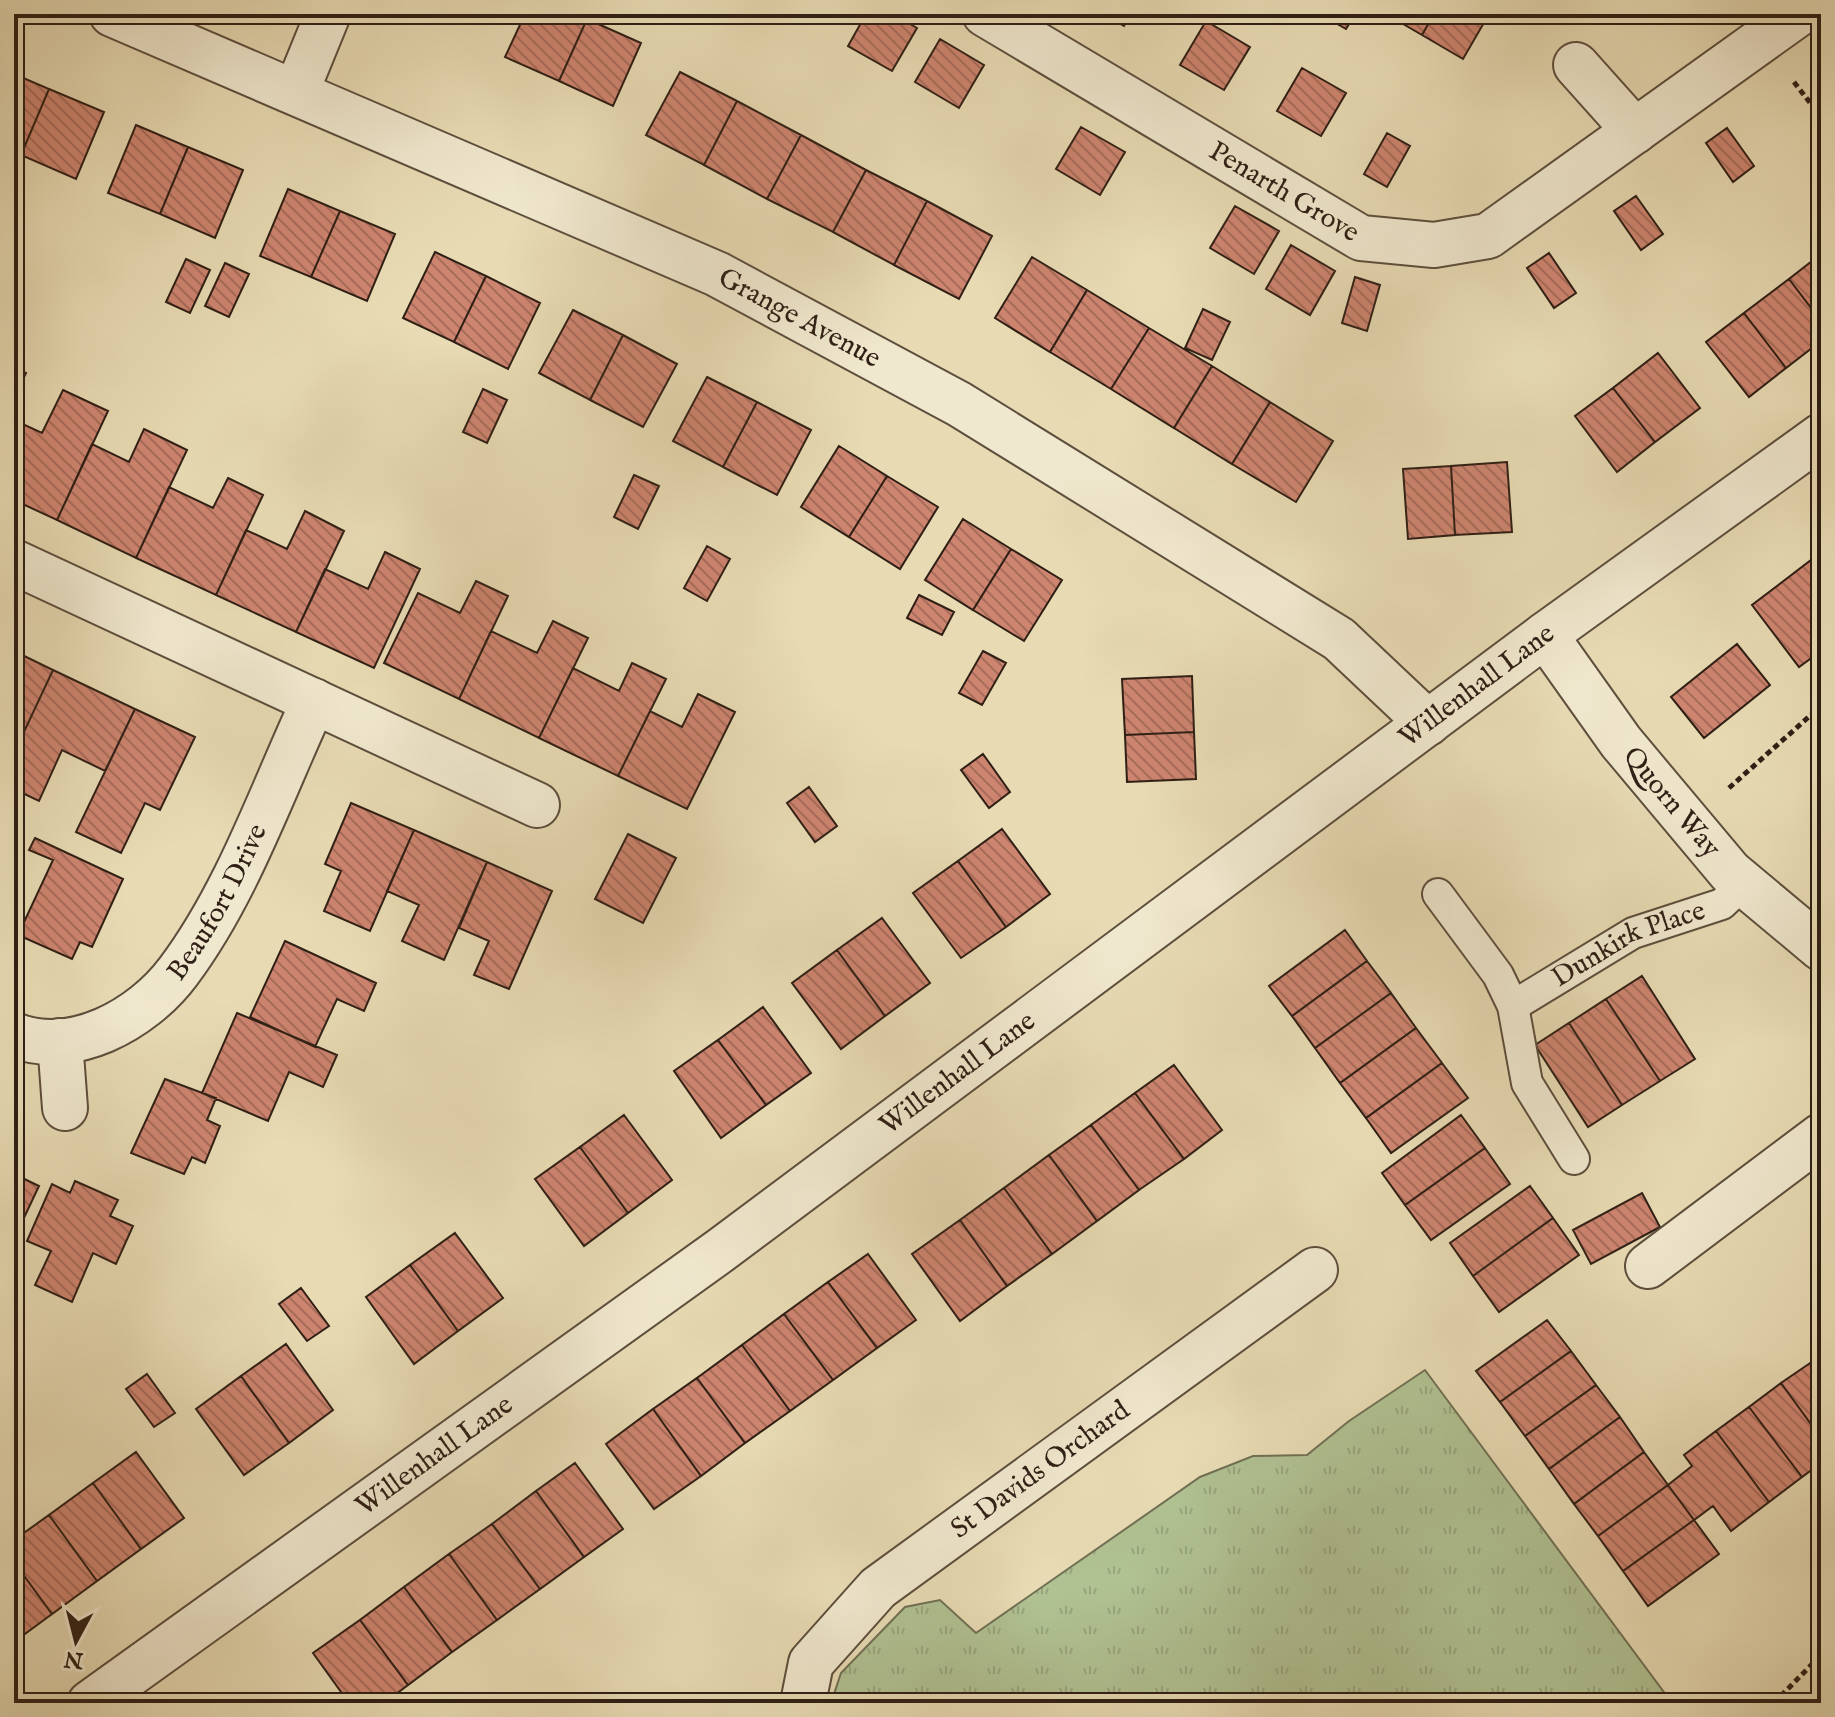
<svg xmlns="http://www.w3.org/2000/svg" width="1835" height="1717" viewBox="0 0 1835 1717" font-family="'IM FELL English',serif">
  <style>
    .grass { fill: url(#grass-tufts); stroke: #707054; stroke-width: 2 }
    .building { fill: url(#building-back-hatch); stroke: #2f1f15; stroke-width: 2 }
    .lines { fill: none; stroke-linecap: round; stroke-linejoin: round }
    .service-casing { stroke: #5d4e3d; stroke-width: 34 }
    .minor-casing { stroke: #5d4e3d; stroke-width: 48 }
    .tertiary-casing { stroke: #5d4e3d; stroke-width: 48 }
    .path { stroke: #2f1f15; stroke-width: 5; stroke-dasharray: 6 4; stroke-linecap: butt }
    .service { stroke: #f0e8ce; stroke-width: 30 }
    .minor { stroke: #f0e8ce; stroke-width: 44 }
    .tertiary { stroke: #f0e8ce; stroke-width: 44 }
    .labels { text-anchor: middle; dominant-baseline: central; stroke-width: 7; stroke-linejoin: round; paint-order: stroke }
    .street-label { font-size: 28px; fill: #2f1f15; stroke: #f0e8ce }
  </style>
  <defs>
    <pattern id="grass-tufts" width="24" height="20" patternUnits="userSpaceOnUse" patternTransform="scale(2)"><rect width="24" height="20" fill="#b0c192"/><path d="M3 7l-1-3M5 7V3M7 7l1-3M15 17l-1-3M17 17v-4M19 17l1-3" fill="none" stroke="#98a57d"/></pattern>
    <pattern id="building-back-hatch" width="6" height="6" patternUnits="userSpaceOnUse" patternTransform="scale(2)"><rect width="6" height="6" fill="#ce8570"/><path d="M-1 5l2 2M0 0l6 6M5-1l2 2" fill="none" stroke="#a86c5b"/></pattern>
  </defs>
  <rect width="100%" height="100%" fill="#e8dbb4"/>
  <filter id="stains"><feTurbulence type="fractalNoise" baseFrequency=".0025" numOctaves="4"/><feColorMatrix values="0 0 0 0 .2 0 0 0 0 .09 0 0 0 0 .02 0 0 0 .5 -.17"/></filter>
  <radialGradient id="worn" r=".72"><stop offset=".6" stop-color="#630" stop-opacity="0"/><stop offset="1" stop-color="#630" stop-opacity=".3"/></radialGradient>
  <path class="grass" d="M1425 1370 1672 1703H831L841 1673 905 1607 940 1600 976 1633 1200 1477 1253 1456 1307 1455 1349 1421Z"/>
  <path class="building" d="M525 14H576L587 19 559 81 505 57Z
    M866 14H893L917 28 892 71 848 46Z
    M1103 14H1131L1124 26Z
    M1320 14H1355L1346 29Z
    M1386 14H1434L1422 35Z
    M1434 14H1489L1463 59 1422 35Z
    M587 19 641 43 613 106 559 81Z
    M1206 21 1250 47 1224 90 1180 65Z
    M940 39 984 65 959 108 915 82Z
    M1302 68 1346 93 1321 136 1277 111Z
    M680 72 737 101 704 165 646 135Z
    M14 74 49 89 21 155 14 152Z
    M49 89 104 112 76 179 21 155Z
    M737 101 801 135 767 199 704 165Z
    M136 125 188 147 160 214 108 193Z
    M1081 127 1125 152 1100 195 1056 169Z
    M1727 128 1754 166 1733 182 1706 143Z
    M1387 133 1410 146 1387 187 1364 174Z
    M801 135 866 170 833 232 767 199Z
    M188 147 243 170 215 238 160 214Z
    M866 170 927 201 894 265 833 232Z
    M288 189 340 211 311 277 260 256Z
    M1636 196 1663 234 1641 250 1614 211Z
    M927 201 992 236 959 299 894 265Z
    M1235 206 1279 231 1254 274 1210 248Z
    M340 211 395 234 367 301 311 277Z
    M1291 245 1335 271 1310 315 1266 289Z
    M435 252 486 276 454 342 403 318Z
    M1549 253 1576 293 1554 308 1527 268Z
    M1821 254V321L1789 279Z
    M1032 257 1087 290 1050 352 995 318Z
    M186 259 210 270 190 313 166 302Z
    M225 263 249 274 229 317 205 306Z
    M486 276 540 303 508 369 454 342Z
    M1355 277 1380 285 1367 331 1342 323Z
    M1789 279 1821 321V341L1786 368 1744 313Z
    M1087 290 1149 328 1111 389 1050 352Z
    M1203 309 1230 322 1212 360 1185 348Z
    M573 310 623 335 590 400 539 373Z
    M1744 313 1786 368 1749 397 1706 342Z
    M1149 328 1212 366 1174 428 1111 389Z
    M623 335 677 364 643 427 590 400Z
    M1658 353 1700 408 1655 442 1613 388Z
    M1212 366 1270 402 1232 464 1174 428Z
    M14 368 26 373 14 398Z
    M707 377 757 402 723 467 673 441Z
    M1613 388 1655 442 1617 472 1575 416Z
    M483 389 507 400 487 443 463 432Z
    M63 390 108 411 57 520 14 500V420L42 433Z
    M757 402 811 430 777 495 723 467Z
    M1270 402 1333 441 1296 502 1232 464Z
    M144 429 187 450 136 558 57 520 92 444 129 462Z
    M839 446 887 476 849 537 801 507Z
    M1507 462 1512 532 1455 535 1451 466Z
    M1451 466 1455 535 1408 539 1403 469Z
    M634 475 659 486 638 529 614 517Z
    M887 476 938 507 900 569 849 537Z
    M228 478 263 495 216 595 136 558 169 487 213 508Z
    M305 511 344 531 296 632 216 595 246 530 287 549Z
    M963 519 1011 549 973 610 925 580Z
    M707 546 730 559 707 601 684 588Z
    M1011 549 1062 580 1024 641 973 610Z
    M385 552 420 569 374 668 296 632 325 569 368 589Z
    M1811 560 1821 574V651L1799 667 1752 605Z
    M476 581 508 596 459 699 384 663 418 593 460 613Z
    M919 595 954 612 942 635 907 618Z
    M553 621 588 638 539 738 459 699 491 631 537 653Z
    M1737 644 1770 685 1704 738 1671 697Z
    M14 651 53 670 24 732 14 727Z
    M983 651 1006 663 982 705 959 693Z
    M632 663 666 679 618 776 539 738 573 668 619 691Z
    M53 670 135 709 105 771 62 750 39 801 14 789V753Z
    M1192 676 1194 732 1125 735 1122 679Z
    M698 694 735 712 687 809 618 776 650 711 682 727Z
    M135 709 195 737 160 810 145 803 121 853 76 832Z
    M1194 732 1196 779 1127 782 1125 735Z
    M983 754 1010 792 989 808 961 770Z
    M809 787 837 826 815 842 787 803Z
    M351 803 414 830 370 931 324 911 341 871 325 864Z
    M1002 829 1050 894 1006 927 958 861Z
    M414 830 487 862 444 960 402 941 419 905 387 891Z
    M628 834 676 858 643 923 595 899Z
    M35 838 123 879 92 947 80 942 72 959 18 935 53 860 29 850Z
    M958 861 1006 927 961 958 913 893Z
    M487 862 552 891 509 989 474 975 489 941 459 928Z
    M882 918 930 983 885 1016 837 950Z
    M1345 930 1367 961 1292 1016 1269 986Z
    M285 941 376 983 364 1011 337 999 315 1047 250 1017Z
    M837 950 885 1016 841 1049 792 983Z
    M1367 961 1391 993 1315 1048 1292 1016Z
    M1642 976 1695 1059 1660 1081 1606 999Z
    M1391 993 1416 1028 1340 1083 1315 1048Z
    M1606 999 1660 1081 1622 1105 1569 1023Z
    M763 1007 811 1073 766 1105 718 1040Z
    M237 1013 337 1055 323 1087 289 1072 268 1121 202 1093Z
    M1569 1023 1622 1105 1588 1127 1535 1045Z
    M1416 1028 1442 1063 1366 1118 1340 1083Z
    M718 1040 766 1105 721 1138 674 1071Z
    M1442 1063 1468 1098 1391 1153 1366 1118Z
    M1174 1065 1222 1130 1184 1159 1135 1093Z
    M165 1079 216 1098 207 1120 220 1126 205 1163 192 1157 184 1174 131 1153Z
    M1135 1093 1184 1159 1139 1190 1091 1125Z
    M624 1115 672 1180 628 1213 580 1147Z
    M1461 1115 1485 1148 1405 1205 1382 1173Z
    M1091 1125 1139 1190 1097 1221 1049 1155Z
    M580 1147 628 1213 584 1246 535 1179Z
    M1485 1148 1510 1184 1431 1240 1405 1205Z
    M1049 1155 1097 1221 1052 1254 1004 1188Z
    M14 1174 39 1186 14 1239Z
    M75 1181 118 1200 110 1216 133 1226 116 1264 93 1253 72 1302 35 1285 51 1251 27 1241 52 1184 70 1193Z
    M1530 1186 1553 1218 1473 1276 1450 1243Z
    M1004 1188 1052 1254 1007 1286 960 1220Z
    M1642 1193 1660 1227 1591 1264 1573 1230Z
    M1553 1218 1579 1255 1499 1312 1473 1276Z
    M960 1220 1007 1286 960 1321 912 1254Z
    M455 1233 503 1298 458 1331 410 1265Z
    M868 1254 916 1320 877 1348 828 1282Z
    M410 1265 458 1331 414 1364 366 1297Z
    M828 1282 877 1348 833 1380 784 1314Z
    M301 1288 329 1326 307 1341 279 1304Z
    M784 1314 833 1380 790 1411 742 1345Z
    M1547 1320 1571 1351 1500 1402 1476 1371Z
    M286 1344 333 1410 289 1443 241 1376Z
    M742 1345 790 1411 745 1443 697 1378Z
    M1571 1351 1596 1385 1525 1436 1500 1402Z
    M1816 1359 1821 1365V1438L1781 1383Z
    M147 1374 175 1413 154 1427 126 1389Z
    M241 1376 289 1443 244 1475 196 1409Z
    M697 1378 745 1443 701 1476 653 1409Z
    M1781 1383 1821 1438V1463L1802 1477 1749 1407Z
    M1596 1385 1620 1417 1549 1469 1525 1436Z
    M1749 1407 1802 1477 1769 1502 1716 1431Z
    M653 1409 701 1476 654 1509 606 1444Z
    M1620 1417 1644 1452 1574 1504 1549 1469Z
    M1716 1431 1769 1502 1731 1531 1713 1506 1694 1520 1668 1485 1692 1466 1684 1455Z
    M136 1452 184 1518 141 1549 93 1483Z
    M1644 1452 1668 1485 1598 1536 1574 1504Z
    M575 1463 623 1529 584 1557 536 1491Z
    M93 1483 141 1549 97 1581 49 1515Z
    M1668 1485 1694 1520 1623 1571 1598 1536Z
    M536 1491 584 1557 540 1589 492 1524Z
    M49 1515 97 1581 52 1614 14 1562V1540Z
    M1694 1520 1719 1554 1648 1606 1623 1571Z
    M492 1524 540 1589 497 1620 449 1554Z
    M449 1554 497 1620 452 1652 404 1587Z
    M14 1562 52 1614 14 1642Z
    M404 1587 452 1652 408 1685 360 1620Z
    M360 1620 408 1685 384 1703H349L313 1653Z
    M244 1696 258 1703H241Z"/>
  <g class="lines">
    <defs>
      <g id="service">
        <path d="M1438 894 1498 975 1513 1006 1527 1083 1574 1159"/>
        <path id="s1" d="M1513 1006 1633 933 1722 904 1744 883"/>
      </g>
      <g id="minor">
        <path id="s2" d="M112 14 717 274 959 404 1339 639 1428 723"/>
        <path id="s3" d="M985 14 1361 238 1434 245 1488 236 1798 14"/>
        <path d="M1576 65 1635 131"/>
        <path d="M297 90 328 14"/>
        <path d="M14 562 537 805"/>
        <path id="s4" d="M14 1035C72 1058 142 1020 178 972 238 892 272 791 314 701"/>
        <path d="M60 1041 65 1108"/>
        <path d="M1648 1266 1821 1136"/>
        <path id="s5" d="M803 1703 811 1663 878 1588 1315 1270"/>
      </g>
      <g id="tertiary">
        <path id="s6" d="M1545 635 1621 742 1730 872 1821 948"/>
        <path id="s7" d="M90 1703 721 1250 1545 635 1821 436"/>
      </g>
    </defs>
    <use href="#service" class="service-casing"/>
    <use href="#minor" class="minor-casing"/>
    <use href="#tertiary" class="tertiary-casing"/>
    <path class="path" d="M1794 82 1821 117
      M1729 788 1821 706
      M1774 1703 1821 1655"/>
    <use href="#service" class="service"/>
    <use href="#minor" class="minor"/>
    <use href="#tertiary" class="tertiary"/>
  </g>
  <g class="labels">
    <g class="street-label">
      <text stroke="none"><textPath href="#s3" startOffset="348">Penarth Grove</textPath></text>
      <text stroke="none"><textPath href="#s2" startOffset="752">Grange Avenue</textPath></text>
      <text stroke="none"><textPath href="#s7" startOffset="1720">Willenhall Lane</textPath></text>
      <text stroke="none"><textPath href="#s6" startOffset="210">Quorn Way</textPath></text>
      <text stroke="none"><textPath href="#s4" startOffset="268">Beaufort Drive</textPath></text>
      <text stroke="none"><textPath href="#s1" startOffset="132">Dunkirk Place</textPath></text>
      <text stroke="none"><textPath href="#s7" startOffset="1072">Willenhall Lane</textPath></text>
      <text stroke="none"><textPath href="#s7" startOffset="424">Willenhall Lane</textPath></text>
      <text stroke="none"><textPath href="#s5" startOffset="342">St Davids Orchard</textPath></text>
    </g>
  </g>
  <rect width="1835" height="1717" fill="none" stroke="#e8dbb4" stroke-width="48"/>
  <rect x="16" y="16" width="1803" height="1685" fill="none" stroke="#2f1f15" stroke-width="4"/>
  <rect x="24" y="24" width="1787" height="1669" fill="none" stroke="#2f1f15" stroke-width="2"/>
  <g transform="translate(76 1641) rotate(187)" stroke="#f0e8ce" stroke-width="6" paint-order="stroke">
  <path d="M0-6L14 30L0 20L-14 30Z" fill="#2f1f15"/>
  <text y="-12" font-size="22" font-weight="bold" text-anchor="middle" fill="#2f1f15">N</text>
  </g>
  <rect width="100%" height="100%" filter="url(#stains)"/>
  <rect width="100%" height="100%" fill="url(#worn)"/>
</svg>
